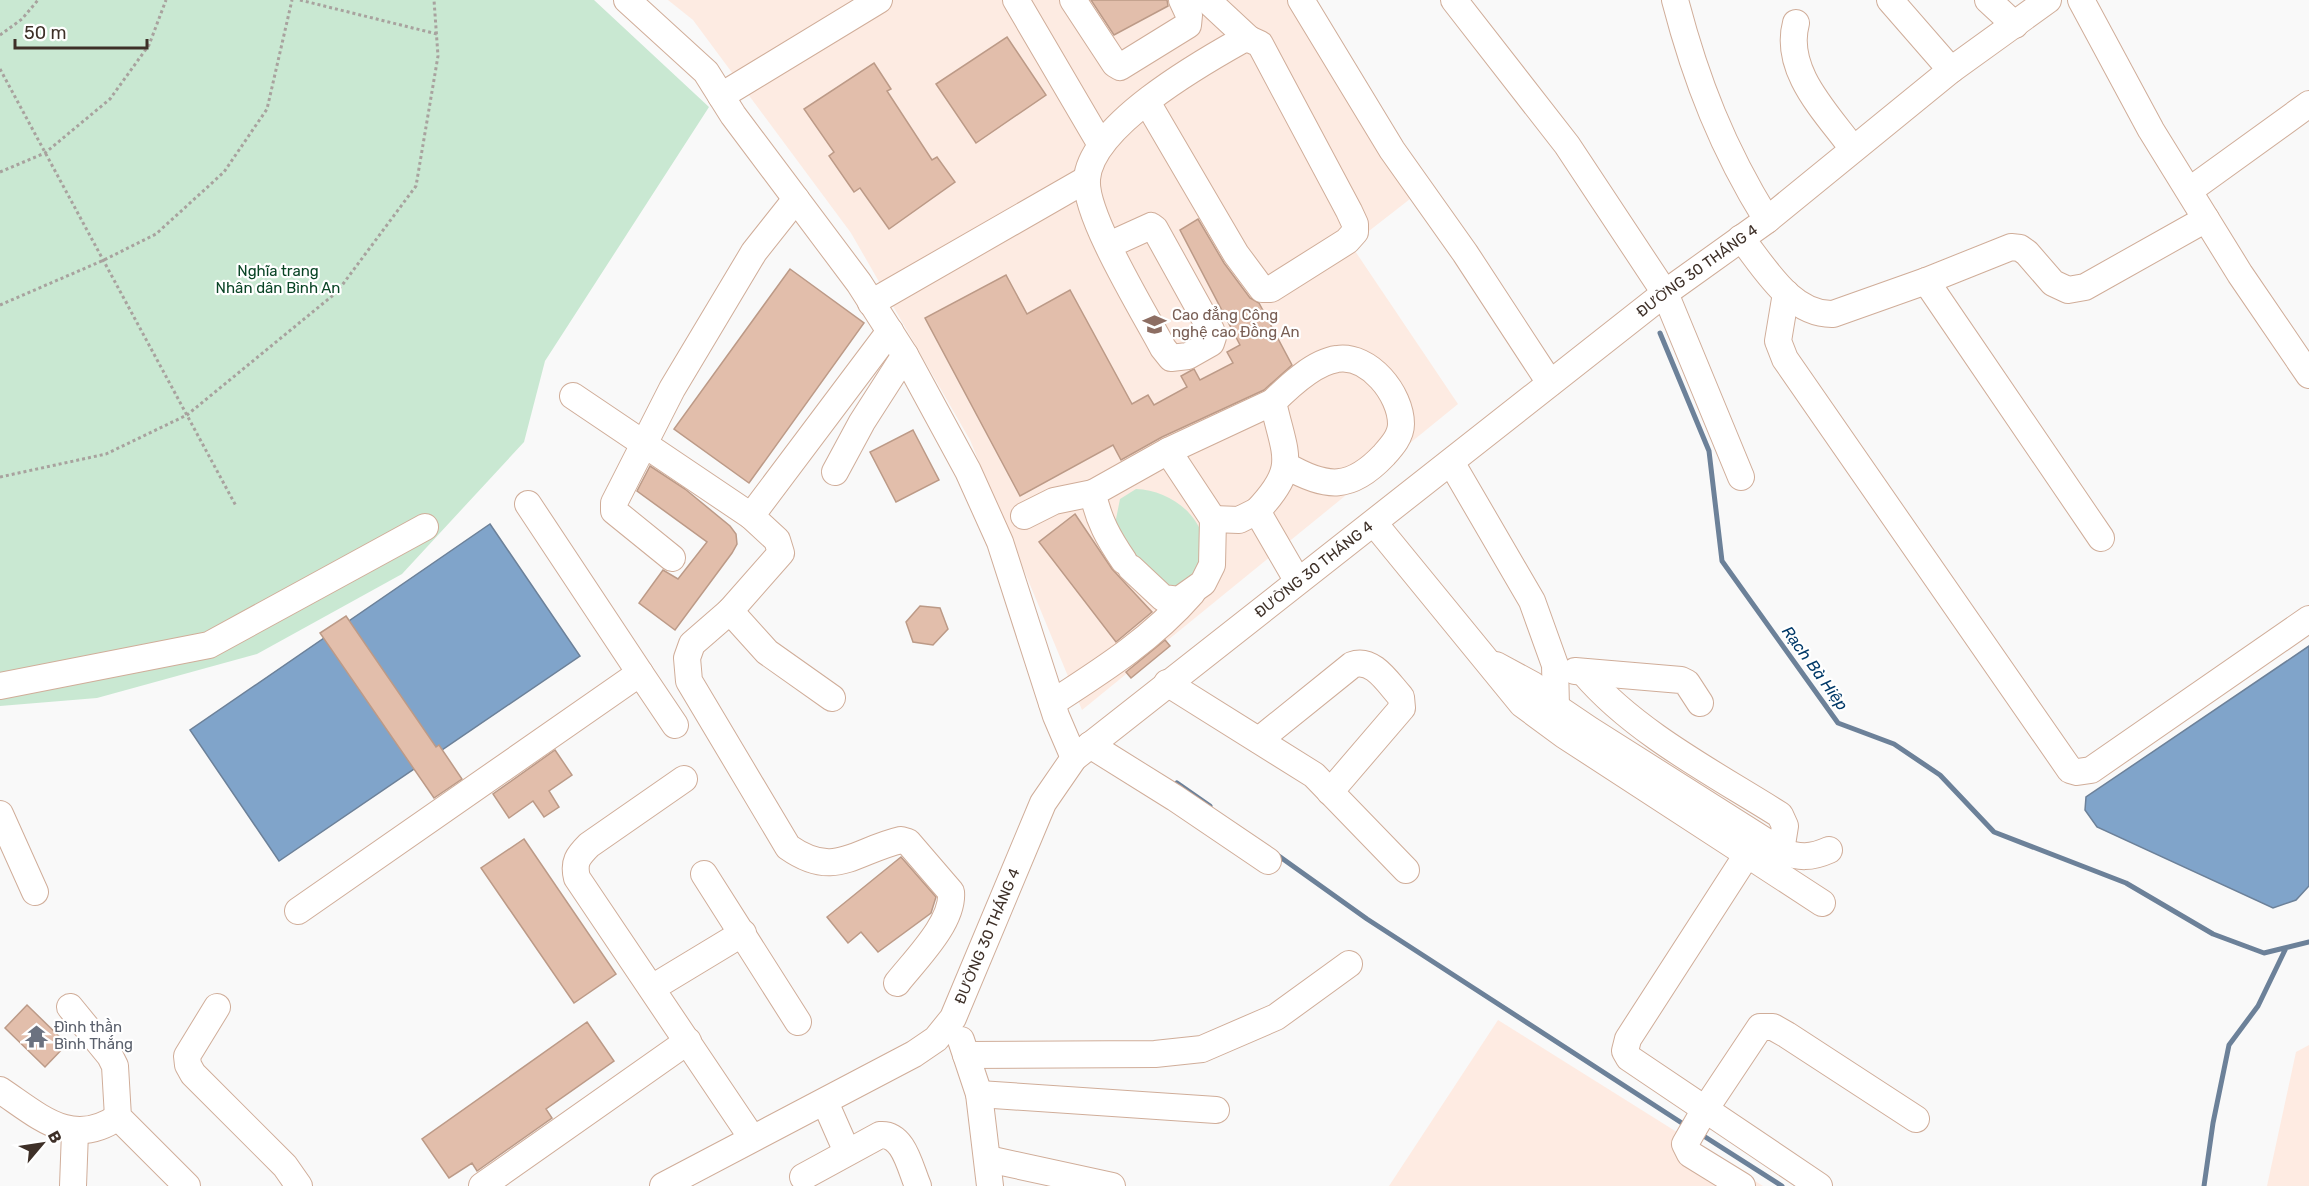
<svg xmlns="http://www.w3.org/2000/svg" width="2309" height="1186" viewBox="0 0 2309 1186" font-family="Rubik,sans-serif">
  <style>
    .industrial { fill: #feebe2 }
    .built { fill: #fdebe2 }
    .green { fill: #c9e8d2 }
    .water { fill: #80a4ca; stroke: #6c8199; stroke-width: 1.5 }
    .lines { fill: none; stroke-linecap: round; stroke-linejoin: round }
    .stream { stroke: #6c8199; stroke-width: 5 }
    .building { fill: #e2beab; stroke: #bc9a87; stroke-width: 1.5 }
    .minor-casing { stroke: #d0ad99; stroke-width: 28 }
    .path { stroke: #a8a29e; stroke-width: 3; stroke-dasharray: 3 3; stroke-linecap: butt }
    .minor { stroke: #fff; stroke-width: 26 }
    .labels { text-anchor: middle; dominant-baseline: central; stroke-width: 4.5; stroke-linejoin: round; paint-order: stroke }
    .park-label { font-size: 15px; fill: #0a4526; stroke: #fff }
    .street-label { font-size: 15px; fill: #3e3028; stroke: #fff }
    .education-label { font-size: 15px; fill: #785e54; stroke: #fff; text-anchor: start }
    .worship-label { font-size: 15px; fill: #5b616d; stroke: #fff; text-anchor: start }
    .water-label { font-size: 16px; font-style: italic; fill: #003968; stroke: #fff }
  </style>
  <rect width="100%" height="100%" fill="#f9f9f9"/>
  <path class="industrial" d="M1498 1020 1763 1186H1389Z
    M2309 1045V1186H2267L2296 1052Z"/>
  <path class="built" d="M668 0H1296L1410 199 1351 245 1458 404 1082 710 970 440 851 233 693 20Z"/>
  <path class="green" d="M0 0H594L709 107 545 361 524 442 402 574 257 654 97 698 0 706Z
    M1136 489C1166 490 1197 510 1204 541 1206 551 1204 565 1203 575L1170 592 1142 575 1115 524 1120 499Z"/>
  <path class="water" d="M490 524 580 656 279 861 190 730Z
    M2309 646V886L2296 900 2273 908 2097 827 2085 810 2086 797Z"/>
  <g class="lines">
    <path class="stream" d="M1660 333 1709 451 1722 561 1838 723 1894 744 1940 775 1994 832 2126 883 2213 934 2264 953 2309 942
      M1177 783 1210 806
      M1276 854 1367 919 1688 1127
      M1699 1133 1782 1186
      M2204 1186 2213 1123 2229 1045 2258 1006 2286 948"/>
  </g>
  <path class="building" d="M1091 0H1167L1168 6 1114 35Z
    M1007 37 1046 95 976 143 936 84Z
    M874 63 891 89 887 91 932 160 937 157 955 182 889 229 860 188 854 192 829 156 834 152 804 109Z
    M1198 219 1224 263 1250 298 1259 303 1292 365 1264 390 1162 437 1121 460 1113 445 1020 496 925 318 1006 275 1027 314 1070 290 1132 404 1148 395 1154 405 1187 387 1181 376 1192 370 1194 369 1200 380 1233 363 1227 352 1240 345 1180 230Z
    M790 269 864 323 749 483 674 429Z
    M913 430 939 480 896 502 870 452Z
    M650 466 685 489 730 526 736 534 737 544 732 553 675 630 639 603 663 570 678 579 707 542 637 491Z
    M1075 514 1112 569 1152 612 1116 642 1039 542Z
    M920 606 940 608 948 629 933 645 913 642 906 622Z
    M346 616 436 747 439 745 462 779 434 798 320 633Z
    M1165 640 1170 646 1131 678 1126 672Z
    M555 750 572 775 549 791 559 807 544 817 533 801 509 818 493 794Z
    M524 839 616 974 574 1003 481 868Z
    M901 857 936 897 931 913 878 952 861 932 848 943 827 917Z
    M27 1005 67 1044 45 1067 5 1028Z
    M587 1022 614 1061 546 1109 552 1118 477 1171 472 1163 449 1178 422 1139Z"/>
  <g class="lines">
    <defs>
      <g id="minor">
        <path d="M627 0 706 72 733 115 859 283 905 355 968 471 1000 542 1056 716 1074 758"/>
        <path d="M1016 0 1101 145"/>
        <path d="M1073 0 1115 64 1120 67 1188 25 1189 15 1182 0"/>
        <path d="M1207 0 1249 39"/>
        <path d="M1301 0 1392 150 1465 253 1550 383"/>
        <path d="M1454 0 1567 145 1665 293 1741 477"/>
        <path d="M1675 0C1696 81 1723 149 1767 220"/>
        <path d="M1890 0 1951 70"/>
        <path d="M1988 0 2015 25"/>
        <path d="M2081 0 2151 130 2240 274 2309 375"/>
        <path d="M1796 23C1783 71 1827 113 1853 149"/>
        <path d="M721 96 879 0"/>
        <path d="M2190 190 2309 104"/>
        <path d="M1741 238C1765 268 1791 315 1833 314L1926 281 2011 247 2020 248 2027 253 2053 283 2068 290 2085 287 2206 219"/>
        <path d="M1109 245 1151 226 1155 229 1211 330 1213 337 1211 343 1188 356 1171 358 1163 348C1144 312 1084 215 1087 179 1091 126 1199 64 1242 40L1249 39 1260 44 1349 211 1355 224V232L1347 241 1271 289H1262L1236 254 1147 102"/>
        <path d="M1926 281 2101 538"/>
        <path d="M1786 293 1778 341 1785 359 2070 770 2077 772 2091 770 2309 619"/>
        <path d="M871 303 1087 179"/>
        <path d="M890 331 751 516 777 540 781 553 730 611 692 644 687 658 689 681 788 847C835 880 854 851 901 840L908 842 951 892C954 922 915 960 897 983"/>
        <path d="M573 396 751 516"/>
        <path d="M1451 462 1532 601 1555 665 1556 707"/>
        <path d="M1287 466C1327 489 1351 490 1384 455 1392 446 1401 436 1401 424 1401 394 1369 354 1337 359 1314 362 1288 387 1273 402 1285 456 1299 467 1257 511L1297 580"/>
        <path d="M835 472 862 422 905 355"/>
        <path d="M528 504 640 673"/>
        <path d="M1024 516 1054 501 1093 493"/>
        <path d="M1213 519 1239 520 1257 511"/>
        <path d="M1374 523 1522 704 1564 735 1822 903"/>
        <path d="M672 558 614 511V503L672 389 754 252 796 199"/>
        <path d="M1124 561C1109 539 1098 520 1093 493L1168 451 1273 402"/>
        <path d="M1131 568 1163 598 1179 600 1203 583 1212 565 1213 519 1168 451"/>
        <path d="M730 611 767 652 832 698"/>
        <path d="M1496 665 1533 685 1556 707 1590 730 1781 851C1799 858 1811 858 1829 850"/>
        <path d="M1575 671 1681 680 1687 683 1700 703"/>
        <path d="M1584 673C1634 732 1715 774 1780 815L1785 826 1781 851"/>
        <path d="M1167 683 1314 775 1406 870"/>
        <path d="M0 686 209 645 425 527"/>
        <path d="M1052 703C1103 670 1152 639 1192 593"/>
        <path d="M1259 740 1352 665C1373 657 1388 683 1401 697L1402 708 1330 792"/>
        <path d="M1090 745 1175 798 1268 861"/>
        <path d="M684 779 589 845C578 856 573 862 577 878L752 1138"/>
        <path d="M0 814 35 892"/>
        <path d="M1748 853 1628 1039 1625 1051 1629 1058 1819 1186"/>
        <path d="M704 874 798 1022"/>
        <path d="M298 911 640 673 675 725"/>
        <path d="M652 988 743 933"/>
        <path d="M70 1007 110 1056 115 1066 118 1117 187 1186"/>
        <path d="M217 1007 187 1056 188 1065 193 1074 285 1166 299 1186"/>
        <path d="M961 1040 979 1094 990 1186"/>
        <path d="M966 1055 1155 1054 1202 1049 1276 1017 1349 964"/>
        <path d="M0 1090C39 1116 72 1149 118 1117"/>
        <path d="M979 1094 1216 1110"/>
        <path d="M825 1102 847 1152"/>
        <path d="M988 1159 1112 1186"/>
        <path d="M803 1177 880 1135C904 1133 910 1168 918 1186"/>
        <path d="M73 1186 75 1132"/>
        <path d="M482 1186 688 1041"/>
        <path id="s1" d="M663 1186 914 1054 936 1039 953 1018 1043 803 1074 758 1665 293 1767 220 1951 70 2048 0"/>
        <path d="M1742 1186 1690 1154 1685 1144 1704 1111 1760 1027H1773L1787 1035 1916 1119"/>
      </g>
    </defs>
    <use href="#minor" class="minor-casing"/>
    <path class="path" d="M300 0 437 34
      M0 35 22 19 38 0
      M0 69 236 506
      M0 172 45 153 110 99 149 45 166 0
      M0 305 104 260 156 234 224 172 267 109 292 0
      M0 477 106 454 187 415 337 292 416 186 438 56 434 0"/>
    <use href="#minor" class="minor"/>
  </g>
  <defs>
    <symbol id="university-bare" viewBox="-9 -9 18 18"><path d="M0-5L7-2L0 1L-7-2ZM-4 1L0 2.5L4 1V4Q0 6-4 4Z" fill="#8d6e63" stroke="#fff" stroke-width="2.5" paint-order="stroke"/></symbol>
    <symbol id="temple-bare" viewBox="-9 -9 18 18"><path d="M0-6L5-2H3V0L6.5 2.5H4V6H1.5V3h-3V6H-4V2.5H-6.5L-3 0V-2H-5Z" fill="#6b7280" stroke="#fff" stroke-width="2.5" paint-order="stroke"/></symbol>
  </defs>
  <g fill-rule="evenodd">
    <use href="#university-bare" x="1138" y="308" width="33" height="33"/>
    <use href="#temple-bare" x="20" y="1020" width="33" height="33"/>
  </g>
  <g class="labels">
    <g class="park-label">
      <text x="278" y="271">Nghĩa trang<tspan x="278" dy="17">Nhân dân Bình An</tspan></text>
    </g>
    <g class="street-label">
      <text stroke="none"><textPath href="#s1" startOffset="1416">ĐƯỜNG 30 THÁNG 4</textPath></text>
      <text stroke="none"><textPath href="#s1" startOffset="930">ĐƯỜNG 30 THÁNG 4</textPath></text>
      <text stroke="none"><textPath href="#s1" startOffset="426">ĐƯỜNG 30 THÁNG 4</textPath></text>
    </g>
    <g class="education-label">
      <text x="1172" y="315">Cao đẳng Công<tspan x="1172" dy="17">nghệ cao Đồng An</tspan></text>
    </g>
    <g class="worship-label">
      <text x="54" y="1027">Đình thần<tspan x="54" dy="17">Bình Thắng</tspan></text>
    </g>
    <g class="water-label">
      <text transform="translate(1815 668) rotate(54)">Rạch Bà Hiệp</text>
    </g>
  </g>
  <g transform="translate(42 1144) rotate(61)" stroke="#ffffff" stroke-width="4.5" paint-order="stroke">
  <path d="M0-4.5L10 22L0 15L-10 22Z" fill="#3e3028"/>
  <text y="-9" font-size="16" font-weight="bold" text-anchor="middle" fill="#3e3028">B</text>
  </g>
  <path d="M15 39v9h132v-9" fill="none" stroke="#3e3028" stroke-width="3"/>
  <text x="24" y="39" font-size="18" fill="#3e3028" stroke="#ffffff" stroke-width="4.5" paint-order="stroke">50 m</text>
</svg>
